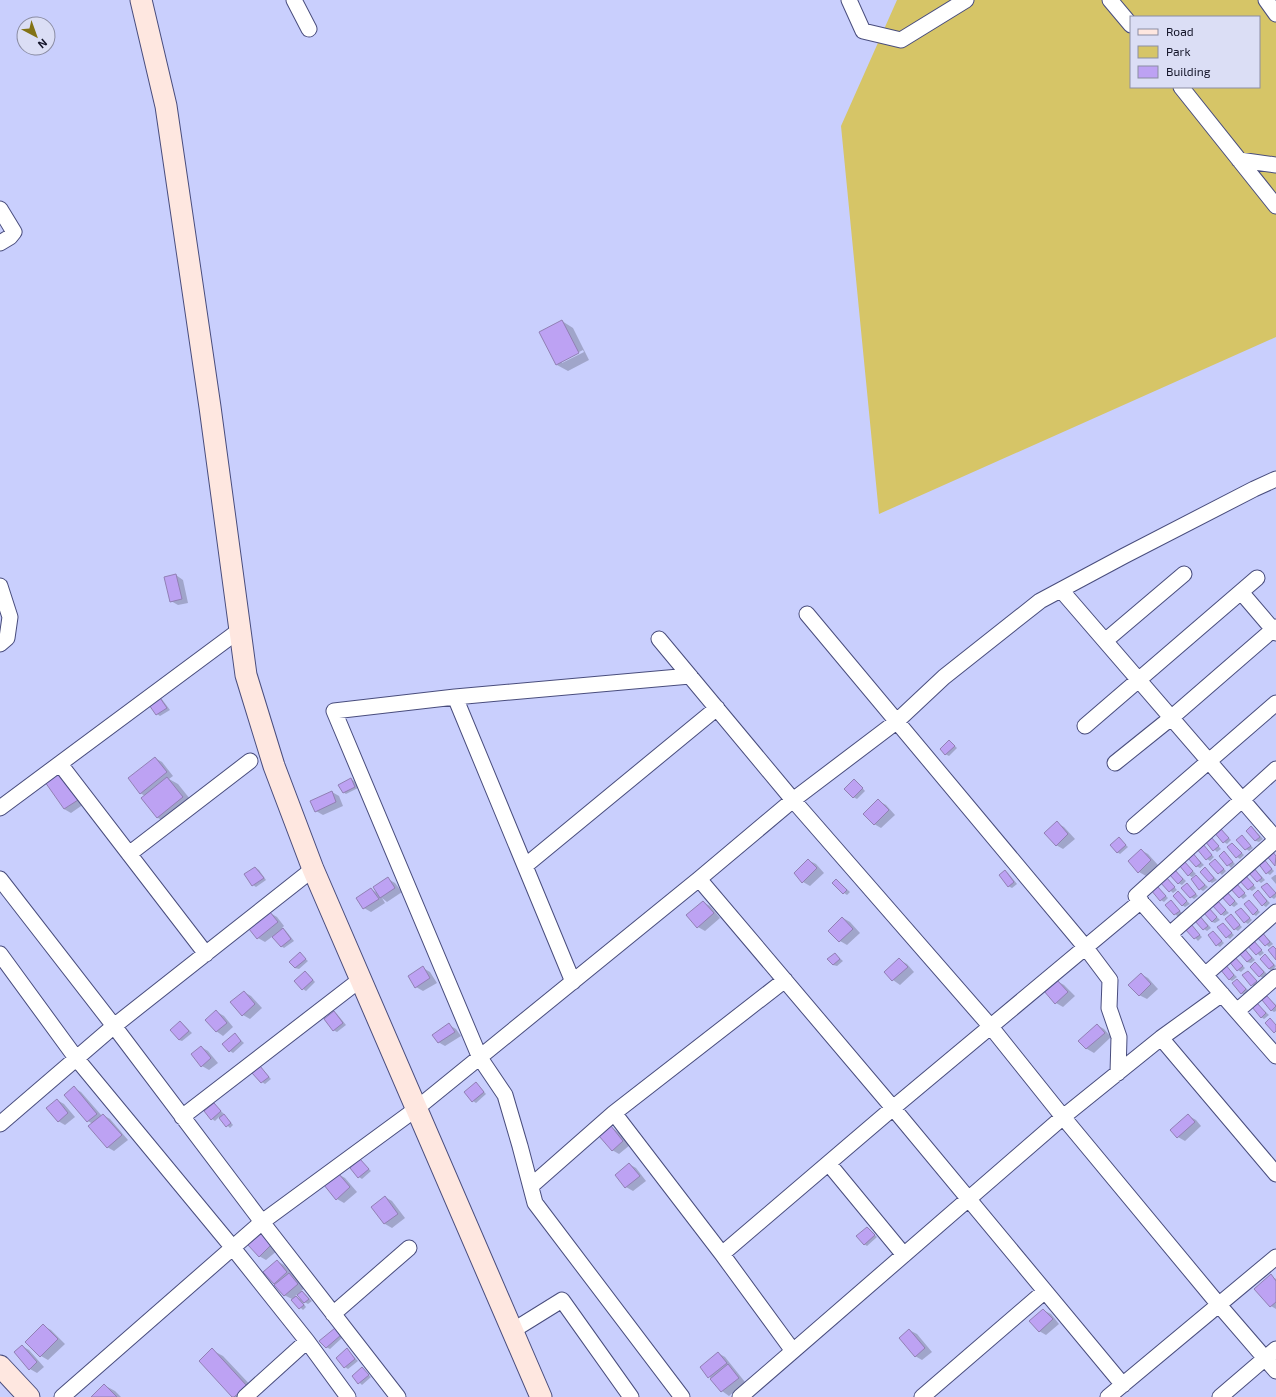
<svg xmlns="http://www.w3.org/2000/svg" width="1276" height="1397" viewBox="0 0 1276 1397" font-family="'Exo 2',sans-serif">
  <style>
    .green { fill: #d6c567; fill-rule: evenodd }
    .shadow { fill: #0003; fill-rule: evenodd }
    .building { fill: #bda2f3; stroke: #9180b4 }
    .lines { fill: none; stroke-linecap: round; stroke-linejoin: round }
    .street-casing { stroke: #494d7d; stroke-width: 17 }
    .secondary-casing { stroke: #494d7d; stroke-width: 23 }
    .street { stroke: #fff; stroke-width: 15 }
    .secondary { stroke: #fee7e0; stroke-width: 21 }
  </style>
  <rect width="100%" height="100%" fill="#c9cffd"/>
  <path class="green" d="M897 0H1276V337L879 514 841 126ZM1131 17H1259V87H1131Z"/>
  <path class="shadow" d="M562 321 573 328 589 360 568 371 557 365ZM583 350 584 352 562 363V361Z
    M176 575 183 580 188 603 178 605 171 601Z
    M158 696 161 698 170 710 160 716 157 714Z
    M950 741 957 748 949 756 945 754Z
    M155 758 162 762 173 776 169 779 178 784 194 804 169 824 158 818 142 798 145 796 140 793Z
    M59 774 84 804 71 813 64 809Z
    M351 779 354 781 358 788 346 794 343 792Z
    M857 782 865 791 857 799 853 797Z
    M332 792 339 796 343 806 323 815 316 811Z
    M879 801 886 805 895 815 881 828 874 824Z
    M1057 823 1064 827 1075 839 1063 849 1056 845Z
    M1252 827 1263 839 1259 842 1256 841Z
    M1220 829 1231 840 1227 844 1224 842Z
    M1242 836 1253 848 1249 851 1246 849Z
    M1210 837 1221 849 1217 852 1206 841Z
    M1119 838 1128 847 1120 854 1117 852Z
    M1233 844 1244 855 1240 859 1237 857Z
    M1203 846 1214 857 1210 861 1207 859Z
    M1141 850 1148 854 1158 865 1146 876 1139 872Z
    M1224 852 1235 864 1231 868 1220 856Z
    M1192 853 1204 865 1200 868 1196 866Z
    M808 860 816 864 824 873 810 886 803 882Z
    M1215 860 1226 871 1222 875 1211 864Z
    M1263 860 1274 871 1270 875 1267 873Z
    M1184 862 1196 874 1192 877 1188 875Z
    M256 868 259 870 266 880 256 887 253 885Z
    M1205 868 1217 880 1212 883 1209 881Z
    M1254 868 1265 880 1261 883 1249 872Z
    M1174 870 1186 881 1182 885 1178 883Z
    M1005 871 1008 873 1017 884 1012 888 1008 886Z
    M1275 875H1276V884L1271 878Z
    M1196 876 1208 887 1203 891 1200 889Z
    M1245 876 1256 888 1252 891 1249 889Z
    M1166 878 1177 890 1173 893 1162 882Z
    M388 879 395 883 402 892 387 902 382 898 385 903 371 912 364 908 371 889 377 893Z
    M837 880 850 892 847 895 844 893Z
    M1187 884 1198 896 1194 899 1191 897Z
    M1236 884 1247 896 1243 899 1232 888Z
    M1267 884 1276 893V897L1274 899 1271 897Z
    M1157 887 1168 898 1164 902 1161 900Z
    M1178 892 1190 904 1185 907 1182 905Z
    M1227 892 1238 904 1234 907 1231 905Z
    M1259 892 1270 903 1266 907 1263 905Z
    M1217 901 1229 913 1224 916 1221 914Z
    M1249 901 1260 912 1256 916 1253 914Z
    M703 902 710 906 720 918 705 931 698 927Z
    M1171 902 1182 913 1178 917 1167 905Z
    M1208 908 1220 920 1215 923 1212 922Z
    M1241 909 1252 920 1248 924 1245 922Z
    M270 913 277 917 284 926 282 928 286 931 294 941 284 948 281 946 273 936 265 942 258 938Z
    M1200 916 1211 928 1207 931 1204 929Z
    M1231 916 1242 927 1238 931 1235 929Z
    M843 918 850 922 860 933 847 945 840 941Z
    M1223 924 1234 935 1230 939 1227 937Z
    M1191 926 1202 937 1198 941 1187 929Z
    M1213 932 1224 943 1220 947 1217 945Z
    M1262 932 1273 944 1269 947 1257 936Z
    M1253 941 1264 953 1260 956 1249 945Z
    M1244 948 1255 960 1251 963 1247 962Z
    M300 954 308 961 299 969 295 968Z
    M835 954 843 961 837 966 833 965Z
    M1265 956 1276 966 1272 971 1269 969Z
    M1234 957 1245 968 1241 972 1238 970Z
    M900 960 907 964 914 972 900 985 893 980 886 972Z
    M1256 963 1267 974 1263 978 1259 976Z
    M1225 966 1237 977 1232 981 1229 979Z
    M423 968 430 972 437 983 423 991 416 987Z
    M1248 972 1259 983 1255 987 1252 985Z
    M308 974 315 982 306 991 303 989Z
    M1141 974 1148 978 1158 989 1147 999 1139 995Z
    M1237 980 1249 991 1244 995 1241 993Z
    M1057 981 1064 985 1075 996 1063 1007 1056 1003Z
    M244 992 251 996 262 1008 250 1019 243 1015Z
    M1267 997 1276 1005V1011L1274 1012 1271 1010Z
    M1257 1004 1269 1015 1264 1019 1261 1017Z
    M217 1012 224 1016 233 1027 223 1036 216 1031Z
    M334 1012 337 1014 346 1025 337 1032 333 1030Z
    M181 1022 192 1033 182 1041 179 1040Z
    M449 1025 456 1029 461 1036 445 1046 438 1042Z
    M1097 1025 1104 1029 1111 1037 1094 1053 1087 1049 1079 1041Z
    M235 1035 244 1043 233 1053 230 1051Z
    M201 1047 208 1051 218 1063 209 1070 202 1066Z
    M260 1067 271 1079 265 1084 262 1082Z
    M476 1083 486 1094 476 1103 473 1101Z
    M74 1088 81 1092 102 1116 103 1115 110 1119 128 1140 114 1151 107 1147 93 1124 88 1121Z
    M57 1100 64 1104 75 1117 65 1125 58 1121Z
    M214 1104 224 1114 222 1115 227 1118 233 1125 230 1128 219 1117 215 1121 212 1119Z
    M1189 1116 1196 1120 1201 1126 1185 1141 1178 1137Z
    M611 1127 618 1132 630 1145 619 1154 612 1150Z
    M361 1161 371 1171 362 1179 359 1177Z
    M629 1164 636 1168 646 1181 633 1191 626 1187Z
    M338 1174 345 1178 357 1192 344 1203 337 1199Z
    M385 1197 392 1201 405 1218 392 1228 385 1224 372 1207Z
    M867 1228 877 1237 867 1246 864 1244Z
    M261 1235 268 1239 278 1250 266 1260 259 1256Z
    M277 1261 284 1265 305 1288 301 1291 305 1294 312 1301 308 1304 301 1300 306 1307 303 1310 292 1299 284 1295 277 1284 275 1283ZM298 1294 304 1301H303L295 1296Z
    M1271 1276 1276 1279V1309L1271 1306Z
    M1043 1310 1051 1314 1059 1324 1046 1335 1039 1331Z
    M44 1326 51 1330 65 1344 48 1360 41 1356Z
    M335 1329 343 1337 330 1349 326 1347Z
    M909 1330 917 1334 932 1352 922 1360 915 1356Z
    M22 1346 29 1350 44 1367 37 1373 30 1369Z
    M212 1350 223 1356 257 1392 252 1397H233Z
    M347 1350 358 1361 348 1369 345 1367Z
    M718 1353 725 1357 745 1382 729 1396 722 1391 701 1367Z
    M362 1369 371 1377 362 1385 353 1376Z
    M104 1385 115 1391 121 1397H92Z"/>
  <path class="building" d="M562 320 579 353 556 365 539 332Z
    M176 574 182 599 170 602 164 577Z
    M158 695 167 708 156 715 147 702Z
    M949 740 955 746 945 755 940 749Z
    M155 757 167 772 140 794 128 778Z
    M59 772 78 800 64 809 45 782Z
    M167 777 183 797 157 818 141 798Z
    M351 778 355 787 343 793 338 785Z
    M854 779 863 788 853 798 844 789Z
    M332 791 336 802 315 812 310 801Z
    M878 799 889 810 874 825 863 814Z
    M1057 821 1068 834 1056 846 1044 833Z
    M1251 826 1260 837 1255 841 1246 831Z
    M1220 828 1229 838 1223 843 1214 832Z
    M1242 835 1251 846 1245 850 1236 840Z
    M1210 836 1219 846 1213 851 1205 841Z
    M1119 837 1126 845 1117 853 1110 845Z
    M1232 843 1242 853 1236 858 1227 847Z
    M1203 844 1212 855 1206 860 1197 849Z
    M1141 849 1151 860 1138 873 1128 861Z
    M1224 851 1233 862 1227 866 1219 856Z
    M1272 851 1276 856 1275 866 1266 855Z
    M1192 852 1201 863 1196 867 1187 857Z
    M1263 858 1272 869 1266 874 1258 863Z
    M808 859 817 868 802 883 794 873Z
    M1215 859 1224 869 1218 874 1209 864Z
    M1184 861 1193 871 1188 876 1179 865Z
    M255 867 264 878 252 886 244 874Z
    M1205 867 1214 878 1209 882 1200 872Z
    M1253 867 1262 878 1257 882 1248 872Z
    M1174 869 1183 879 1178 884 1169 874Z
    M1005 870 1014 882 1008 887 999 875Z
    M1196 875 1205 885 1199 890 1191 879Z
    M1245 875 1254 885 1248 890 1239 880Z
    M388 877 395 888 380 898 373 887Z
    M1166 877 1175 887 1169 892 1160 882Z
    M836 879 847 890 843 894 832 883Z
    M1187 883 1196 894 1190 898 1181 888Z
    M1236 883 1245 893 1239 898 1230 888Z
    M1267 883 1276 893 1270 898 1261 887Z
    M1157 886 1166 896 1160 901 1151 890Z
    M371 888 379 899 363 909 356 898Z
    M1258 890 1267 901 1262 906 1253 895Z
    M1178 891 1187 901 1182 906 1173 896Z
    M1226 891 1235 901 1230 906 1221 896Z
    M1171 900 1180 911 1174 915 1165 905Z
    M1217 900 1226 910 1221 915 1212 905Z
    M1249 900 1258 910 1253 915 1244 904Z
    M703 901 714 913 697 928 686 915Z
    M1208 907 1217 917 1212 922 1203 912Z
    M1241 908 1250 918 1244 923 1235 912Z
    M270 912 278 922 257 939 249 929Z
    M1231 914 1240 925 1234 930 1225 919Z
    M1199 915 1208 926 1203 930 1194 920Z
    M842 917 853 929 839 942 828 931Z
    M1223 923 1232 933 1226 938 1217 927Z
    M1191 924 1200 935 1194 939 1185 929Z
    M283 928 291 939 281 947 272 937Z
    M1213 931 1222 941 1216 946 1208 935Z
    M1261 931 1270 942 1265 946 1256 936Z
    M1253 940 1262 950 1256 955 1247 945Z
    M1273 946 1276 949V960L1268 950Z
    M1243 947 1252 958 1247 962 1238 952Z
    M300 952 306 959 295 968 289 962Z
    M835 953 840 959 833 965 827 959Z
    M1265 954 1274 965 1269 969 1260 959Z
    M1234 956 1243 966 1237 971 1228 960Z
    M899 958 908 967 892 981 884 972Z
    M1255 962 1264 972 1259 977 1250 967Z
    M1225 964 1234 975 1229 980 1220 969Z
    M423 966 430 978 415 988 408 976Z
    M305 971 313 980 302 990 294 981Z
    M1248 971 1257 981 1251 986 1242 975Z
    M1141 973 1151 984 1139 996 1128 985Z
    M1237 979 1246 989 1241 994 1232 983Z
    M1057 980 1068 992 1055 1004 1044 991Z
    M244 991 255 1004 242 1016 230 1002Z
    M1267 996 1276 1006 1271 1011 1262 1000Z
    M1257 1003 1266 1013 1261 1018 1252 1007Z
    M216 1010 227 1023 216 1032 205 1020Z
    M334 1011 343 1023 333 1031 324 1019Z
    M1270 1018 1276 1025V1031L1274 1033 1265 1023Z
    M180 1021 189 1031 179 1040 170 1030Z
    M449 1023 455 1032 438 1043 432 1035Z
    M1097 1024 1105 1033 1086 1049 1078 1041Z
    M235 1033 241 1041 229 1052 222 1044Z
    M201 1046 211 1058 201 1067 191 1054Z
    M260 1066 269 1077 261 1083 252 1073Z
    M476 1082 484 1092 472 1102 464 1092Z
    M74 1086 97 1114 87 1122 64 1095Z
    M57 1099 68 1113 58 1122 46 1108Z
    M214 1103 221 1111 211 1120 204 1111Z
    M103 1114 122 1135 107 1148 88 1126Z
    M224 1114 231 1123 226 1127 219 1118Z
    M1188 1114 1195 1122 1177 1138 1170 1130Z
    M611 1126 623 1141 612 1151 599 1136Z
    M360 1159 369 1169 358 1178 350 1168Z
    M629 1163 640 1176 625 1188 615 1175Z
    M338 1173 350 1187 336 1200 324 1185Z
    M385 1196 398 1214 384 1224 371 1207Z
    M867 1227 875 1235 864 1245 856 1236Z
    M261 1234 271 1245 259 1257 248 1245Z
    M277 1260 287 1272 274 1284 263 1272Z
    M289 1273 298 1284 284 1296 274 1285Z
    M1271 1274 1276 1281V1302L1270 1307 1254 1289Z
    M302 1291 309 1299 304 1303 297 1295Z
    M296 1296 304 1305 299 1309 291 1300Z
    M1043 1309 1053 1319 1039 1332 1029 1321Z
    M43 1324 58 1339 40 1357 25 1342Z
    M335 1328 341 1335 326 1348 319 1341Z
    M909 1329 925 1348 915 1357 899 1338Z
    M22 1345 37 1362 29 1370 14 1352Z
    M212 1348 247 1386 234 1397H232L199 1361Z
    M347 1348 355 1359 344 1368 336 1358Z
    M718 1352 727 1363 708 1378 700 1367Z
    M728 1364 739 1378 721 1392 710 1379Z
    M362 1367 369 1375 358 1384 352 1376Z
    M104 1384 117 1397H91Z"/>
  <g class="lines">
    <defs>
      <path id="street" d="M294 0 309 29
        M849 0 863 31 901 40 966 0
        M1110 0 1131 25
        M1266 0 1276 14
        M1181 87 1276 206
        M1239 160 1276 165
        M0 209 14 232 10 237 0 243
        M0 586 10 617 7 638 0 644
        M1061 590 1276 839
        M1241 592 1276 633
        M807 614 1086 948 1110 980 1109 1008 1119 1037 1118 1073
        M659 639 793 800 991 1027 1063 1117 1219 1305 1276 1371
        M1105 641 1184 574
        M455 697 573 982
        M1085 726 1257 578
        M1115 763 1171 718 1276 627
        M60 764 206 954
        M1276 769 1136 896 1276 1056
        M0 808 241 629
        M1134 826 1276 703
        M129 854 250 761
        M525 866 717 708
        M0 879 114 1026 262 1222 398 1397
        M699 879 893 1108 1123 1385
        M1170 934 1276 840
        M0 954 76 1058 233 1248 307 1341 348 1397
        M1205 975 1276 912
        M1237 1011 1276 977
        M1161 1038 1276 1174
        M614 1113 722 1254 793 1351
        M182 1117 361 979
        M0 1124 114 1026 313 869
        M829 1164 904 1255
        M531 1186 614 1113 785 980
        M722 1254 893 1108 1141 901
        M333 1314 409 1248
        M512 1331 562 1300 631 1397
        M62 1397 262 1222 416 1109 699 879 793 800 896 722 944 677 1040 601 1124 556 1254 489 1276 479
        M245 1397 307 1341
        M682 1397 535 1203 520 1146 505 1095 480 1058 334 711 455 697 690 676
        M740 1397 1063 1117 1161 1038 1222 994
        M922 1397 1045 1291
        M1108 1397 1276 1257
        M1220 1397 1276 1349"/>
      <path id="secondary" d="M141 0 166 106 210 407 246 675 274 766 313 869 541 1397
        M0 1366 29 1397"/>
    </defs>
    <use href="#street" class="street-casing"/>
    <use href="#secondary" class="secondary-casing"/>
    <use href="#street" class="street"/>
    <use href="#secondary" class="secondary"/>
  </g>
  <rect x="1130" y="16" width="130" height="72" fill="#dbdef5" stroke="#8b8da3"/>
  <rect x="1138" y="29" width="20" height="6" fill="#fee7e0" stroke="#8b8da3"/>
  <text x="1166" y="36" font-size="12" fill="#131428">Road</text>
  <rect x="1138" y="46" width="20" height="12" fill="#d6c567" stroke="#8b8da3"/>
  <text x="1166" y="56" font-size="12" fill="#131428">Park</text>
  <rect x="1138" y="66" width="20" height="12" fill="#bda2f3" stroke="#8b8da3"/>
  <text x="1166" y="76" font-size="12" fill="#131428">Building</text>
  <g transform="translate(36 36) rotate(139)"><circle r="19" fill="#dbdef5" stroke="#8b8da3"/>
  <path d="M0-3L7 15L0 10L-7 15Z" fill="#837315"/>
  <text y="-6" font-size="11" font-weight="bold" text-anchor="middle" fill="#131428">N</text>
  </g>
</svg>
